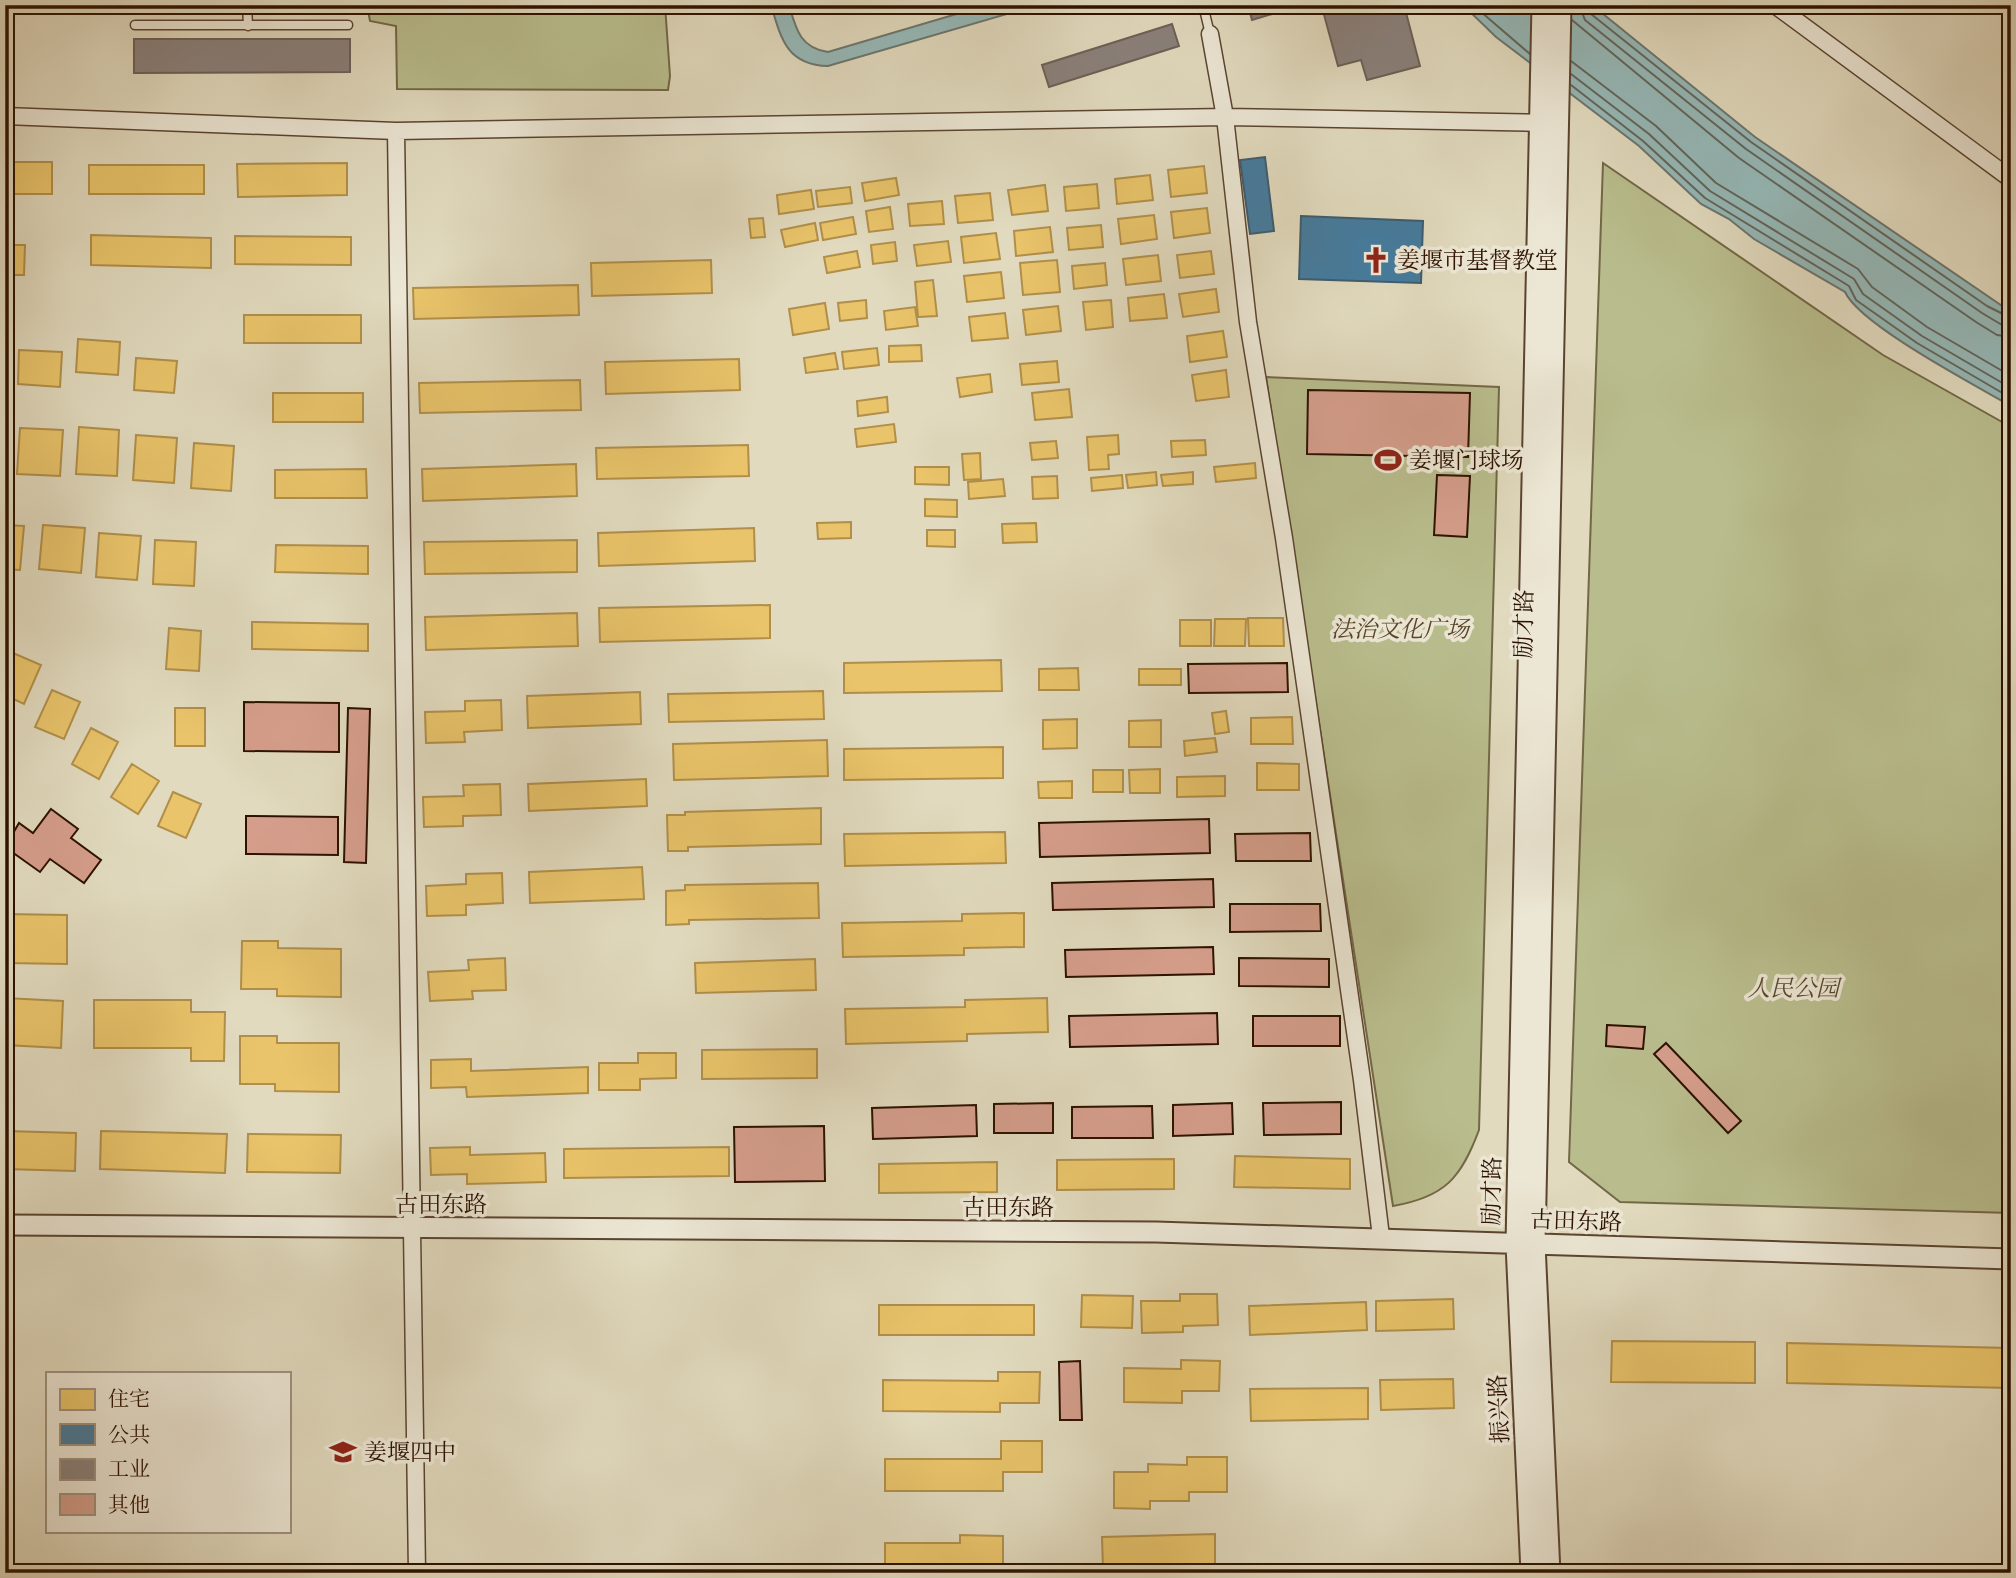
<svg xmlns="http://www.w3.org/2000/svg" width="2016" height="1578" viewBox="0 0 2016 1578" font-family="Cardo,'Noto Serif SC',serif">
  <style>
    .green { fill: #b9bd8d; stroke: #736846; stroke-width: 2 }
    .water { fill: #96b9b8; stroke: #6c766e; stroke-width: 2 }
    .homes { fill: #e9c46a; stroke: #b18f4a; stroke-width: 2 }
    .public { fill: #457b9d; stroke: #3e5c6e; stroke-width: 2 }
    .industry { fill: #8a817c; stroke: #6e6057; stroke-width: 2 }
    .lines { fill: none; stroke-linecap: round; stroke-linejoin: round }
    .shore { stroke: #62665c; stroke-width: 2 }
    .building { fill: #d59e8c; stroke: #2d1200; stroke-width: 2 }
    .service-casing { stroke: #5a4430; stroke-width: 11 }
    .minor-casing { stroke: #5a4430; stroke-width: 19 }
    .tertiary-casing { stroke: #5a4430; stroke-width: 23 }
    .service { stroke: #ece7d5; stroke-width: 8 }
    .minor { stroke: #ece7d5; stroke-width: 16 }
    .tertiary { stroke: #ece7d5; stroke-width: 19 }
    .labels { text-anchor: middle; dominant-baseline: central; stroke-width: 7; stroke-linejoin: round; paint-order: stroke }
    .poi-label { font-size: 23px; fill: #2d1200; stroke: #ece7d5; text-anchor: start }
    .street-label { font-size: 23px; fill: #2d1200; stroke: #ece7d5 }
    .park-label { font-size: 23px; font-style: italic; fill: #57452a; stroke: #ece7d5 }
  </style>
  <rect width="100%" height="100%" fill="#e1dabe"/>
  <filter id="stains"><feTurbulence type="fractalNoise" baseFrequency=".00286" numOctaves="4"/><feColorMatrix values="0 0 0 0 .2 0 0 0 0 .09 0 0 0 0 .02 0 0 0 .5 -.17"/></filter>
  <radialGradient id="worn" r=".72"><stop offset=".6" stop-color="#630" stop-opacity="0"/><stop offset="1" stop-color="#630" stop-opacity=".3"/></radialGradient>
  <path class="green" d="M367 5H665L670 76 668 90 397 89 396 26 370 21Z
    M1603 163 1883 355 2011 427V1213L1620 1202 1569 1162Z
    M1266 377 1499 387 1479 1130C1461 1178 1445 1197 1393 1206Z"/>
  <path class="water" d="M771 5H789C796 29 800 48 828 52L987 5H1038L828 66C787 65 781 39 771 5Z
    M1463 5H1592L1755 137 2011 312V406C1975 385 1860 325 1845 292L1754 239 1729 219 1701 204 1639 146 1496 37Z"/>
  <path class="homes" d="M5 162H52V194H5Z
    M347 163V195L238 197 237 164Z
    M89 165H204V194H89Z
    M1204 166 1207 193 1171 197 1168 170Z
    M1150 175 1153 200 1117 204 1115 179Z
    M896 178 899 195 865 201 862 183Z
    M1097 184 1099 208 1066 211 1064 187Z
    M1045 185 1048 211 1012 215 1008 190Z
    M850 187 852 203 818 207 816 191Z
    M811 190 814 209 779 214 777 195Z
    M990 193 993 220 958 223 955 196Z
    M942 201 944 224 910 226 908 204Z
    M890 207 893 229 869 232 866 211Z
    M1207 208 1210 233 1174 238 1171 212Z
    M1154 215 1157 239 1121 244 1118 219Z
    M853 217 856 234 823 240 820 223Z
    M763 218 765 237 751 238 749 219Z
    M815 223 818 240 785 247 781 230Z
    M1101 225 1103 247 1069 250 1067 228Z
    M1050 227 1053 252 1016 256 1014 231Z
    M996 233 1000 259 964 263 961 237Z
    M91 235 211 238V268L91 265Z
    M235 236 351 237V265L235 264Z
    M948 241 951 262 917 266 914 245Z
    M895 242 897 261 873 264 871 245Z
    M5 245H25L24 275H5Z
    M857 251 860 267 827 273 824 257Z
    M1211 251 1214 274 1180 278 1177 255Z
    M1158 255 1161 281 1126 285 1123 259Z
    M711 260 712 293 592 296 591 263Z
    M1057 260 1060 292 1023 295 1020 263Z
    M1105 263 1107 285 1074 289 1072 266Z
    M1001 272 1004 298 967 302 964 276Z
    M933 280 937 316 918 317 915 282Z
    M578 285 579 315 414 319 413 288Z
    M1216 289 1219 312 1183 317 1179 294Z
    M1164 294 1167 318 1130 321 1128 298Z
    M866 300 867 318 840 321 838 303Z
    M1111 300 1113 327 1086 330 1083 302Z
    M825 303 829 329 793 335 789 309Z
    M1058 306 1061 331 1026 335 1023 310Z
    M915 307 918 326 886 330 884 311Z
    M1005 313 1008 338 972 341 969 317Z
    M244 315H361V343H244Z
    M1223 331 1227 357 1190 362 1187 336Z
    M78 339 120 342 118 375 76 372Z
    M921 345 922 361 889 362V346Z
    M877 348 879 365 844 369 842 352Z
    M19 350 62 352 60 387 18 384Z
    M835 353 838 369 806 373 804 358Z
    M136 358 177 361 174 393 134 390Z
    M739 359 740 390 606 394 605 362Z
    M1057 361 1059 382 1022 385 1020 364Z
    M1226 370 1229 397 1196 401 1192 375Z
    M990 374 992 392 960 397 957 378Z
    M580 380 581 410 420 413 419 383Z
    M1069 389 1072 417 1035 420 1032 393Z
    M273 393H363V422H273Z
    M887 397 888 412 858 416 857 401Z
    M894 424 896 442 857 447 855 429Z
    M79 427 119 430 117 476 76 474Z
    M20 428 63 430 60 476 17 474Z
    M136 435 177 438 174 483 133 480Z
    M1118 435 1119 454 1108 455 1109 469 1089 470 1087 437Z
    M1205 440 1206 455 1172 457 1171 441Z
    M1056 441 1058 458 1032 460 1030 443Z
    M194 443 234 446 231 491 191 488Z
    M748 445 749 476 597 479 596 448Z
    M980 453 981 479 964 480 962 454Z
    M1255 463 1256 478 1216 482 1214 467Z
    M576 464 577 496 423 501 422 469Z
    M915 467H949V485L915 484Z
    M366 469 367 498H275V470Z
    M1156 472 1157 485 1128 488 1126 475Z
    M1193 472V484L1163 486 1161 475Z
    M1122 475 1123 488 1092 491 1091 478Z
    M1057 476 1058 498 1033 499 1032 477Z
    M1003 479 1005 496 969 499 968 482Z
    M925 499 957 500V517L925 516Z
    M851 522V538L818 539 817 523Z
    M1036 523 1037 542 1003 543 1002 524Z
    M5 525 24 526 20 570 5 569Z
    M43 525 85 528 81 573 39 569Z
    M754 528 755 561 599 566 598 533Z
    M927 530H955V547L927 546Z
    M99 533 141 536 137 580 96 577Z
    M155 540 196 542 194 586 153 584Z
    M577 540V572L425 574 424 542Z
    M276 545 368 546V574L275 572Z
    M770 605V638L600 642 599 608Z
    M577 613 578 646 426 650 425 617Z
    M1248 618H1283L1284 646H1249Z
    M1215 619H1246L1245 646H1214Z
    M1180 620H1211V646H1180Z
    M252 622 368 624V651L252 649Z
    M169 628 201 631 199 671 166 669Z
    M13 653 41 665 24 704 5 695V669Z
    M1001 660 1002 691 844 693V663Z
    M1078 668 1079 690H1039V669Z
    M1139 669H1181V685H1139Z
    M52 690 80 702 64 739 35 727Z
    M823 691 824 719 669 722 668 694Z
    M640 692 641 724 528 728 527 696Z
    M501 700 502 730 464 732 465 742 426 743 425 712 465 711V701Z
    M175 708H205V746H175Z
    M1226 711 1229 732 1215 734 1212 713Z
    M1292 717 1293 744H1251V718Z
    M1077 719V748L1043 749V720Z
    M1161 720V747H1129V721Z
    M91 728 118 742 99 779 72 764Z
    M1215 738 1217 752 1185 756 1184 741Z
    M827 740 828 776 674 780 673 744Z
    M1003 747V778L844 780V749Z
    M1257 763 1299 764V790H1257Z
    M132 764 159 781 138 814 111 797Z
    M1160 769V793H1130L1129 770Z
    M1093 770H1123V792H1093Z
    M1225 776V796L1177 797V777Z
    M646 779 647 806 529 811 528 784Z
    M1072 781V798H1039L1038 782Z
    M500 784 501 815 463 816V826L424 827 423 797 464 796 463 785Z
    M173 792 201 804 186 838 158 826Z
    M821 808V844L688 847V851H668L667 815H685V812Z
    M1005 832 1006 863 845 866 844 834Z
    M642 867 644 899 530 903 529 872Z
    M502 873 503 903 466 905V915L427 916 426 886 466 884V874Z
    M818 883 819 918 689 920V924L666 925V891L685 890V885Z
    M1024 913V947L964 948V955L843 957 842 923 962 921V914Z
    M5 914 67 915V964L5 963Z
    M242 941H278V948L341 949V997L277 996V989H241Z
    M505 958 506 990 472 991 473 999 430 1001 428 972 469 970 468 960Z
    M815 959 816 990 696 993 695 963Z
    M5 998 63 1001 61 1048 5 1045Z
    M1047 998 1048 1032 967 1034V1041L846 1044 845 1009 965 1007V1000Z
    M94 1000H191V1012H225L224 1061H191V1048H94Z
    M240 1036H277V1043H339V1092L275 1091V1084H240Z
    M817 1049V1078L702 1079V1050Z
    M638 1053H676V1078L640 1079V1090H599V1063H638Z
    M471 1059V1071L588 1067V1093L467 1097 466 1087 431 1088V1060Z
    M5 1131 76 1133 75 1171 5 1169Z
    M101 1131 227 1134 225 1173 100 1169Z
    M248 1134 341 1135 340 1173 247 1172Z
    M470 1147V1155L545 1153 546 1182 467 1184V1174L431 1175 430 1148Z
    M729 1147V1176L564 1178V1149Z
    M1235 1156 1350 1159V1189L1234 1187Z
    M1174 1159V1189L1057 1190V1160Z
    M997 1162V1192L879 1193V1164Z
    M1180 1294H1217L1218 1325 1183 1326V1332L1142 1333 1141 1301H1180Z
    M1082 1295 1133 1296 1132 1328 1081 1327Z
    M1453 1299 1454 1329 1376 1331V1301Z
    M1366 1302 1367 1330 1250 1335 1249 1306Z
    M879 1305H1034V1335H879Z
    M1612 1341 1755 1342V1383L1611 1382Z
    M1787 1343 2011 1348V1388L1787 1383Z
    M1181 1360 1220 1361 1219 1391H1182V1403L1124 1402V1368L1181 1369Z
    M998 1372H1040L1039 1403H1000V1412L883 1411V1380L998 1381Z
    M1453 1379 1454 1408 1381 1410 1380 1380Z
    M1368 1388V1419L1251 1421 1250 1389Z
    M1001 1441H1042V1472H1003V1491H885V1459H1001Z
    M1187 1457H1227V1492H1189V1501H1150V1509L1114 1508V1472H1148V1464L1187 1465Z
    M1215 1534V1565L1103 1568 1102 1537Z
    M960 1535 1003 1536V1564H964V1571H885V1543H960Z"/>
  <path class="public" d="M1265 157 1274 231 1250 234 1240 160Z
    M1301 216 1423 221 1421 283 1299 279Z"/>
  <path class="industry" d="M1248 5H1299V6L1252 20Z
    M1345 5H1404L1420 66 1367 80 1361 60 1338 66 1323 11Z
    M1172 24 1179 46 1049 87 1042 65Z
    M134 39H350V72L134 73Z"/>
  <g class="lines">
    <path class="shore" d="M1473 5 1530 54
      M1579 5 1585 20 1746 149 1982 313 2002 325 2011 327
      M1588 5 1591 14 1751 142 1987 306 2011 318
      M1572 20 1739 158 1976 322 1997 335 2011 337
      M1571 61 1656 126 1716 183 1858 269 1872 287 1927 327 2011 376
      M1571 74 1649 134 1710 191 1854 279 1863 294 1922 336 2011 388
      M1571 85 1643 141 1705 198 1849 286 1856 300 1917 343 2011 398"/>
  </g>
  <path class="building" d="M1308 390 1470 393 1468 457 1307 454Z
    M1437 475 1470 476 1467 537 1434 535Z
    M1287 663 1288 692 1189 693 1188 664Z
    M244 702 339 703V752L244 751Z
    M348 708 370 709 366 863 344 862Z
    M51 809 78 829 71 838 101 860 84 883 50 859 40 872 5 847 19 823 33 833Z
    M246 816 338 817V855L246 854Z
    M1209 819 1210 853 1040 857 1039 823Z
    M1310 833 1311 861H1236L1235 834Z
    M1213 879 1214 907 1053 910 1052 883Z
    M1230 904H1320L1321 931 1230 932Z
    M1213 947 1214 974 1066 977 1065 950Z
    M1239 958 1329 959V987L1239 986Z
    M1217 1013 1218 1044 1070 1047 1069 1016Z
    M1253 1016H1340V1046H1253Z
    M1607 1025 1645 1027 1643 1049 1606 1046Z
    M1666 1043 1741 1121 1728 1133 1654 1054Z
    M1341 1102V1134L1264 1135 1263 1103Z
    M1053 1103V1133H994V1104Z
    M1232 1103 1233 1134 1173 1136V1105Z
    M976 1105 977 1136 873 1139 872 1108Z
    M1152 1106 1153 1138H1072V1107Z
    M824 1126 825 1181 735 1182 734 1127Z
    M1080 1361 1082 1420H1060L1059 1362Z"/>
  <g class="lines">
    <defs>
      <path id="service" d="M247 5 248 26
        M1203 5 1210 34
        M135 25H348"/>
      <path id="minor" d="M1775 5 2011 179
        M1210 34 1225 117 1248 322 1284 538 1362 1080 1381 1237
        M5 116 396 131 1225 117 1549 123
        M396 131 417 1573"/>
      <path id="tertiary" d="M5 1225 1156 1232 2011 1259
        M1531 1573 1516 1244 1542 5
        M1550 1573 1535 1244 1561 5"/>
    </defs>
    <use href="#service" class="service-casing"/>
    <use href="#minor" class="minor-casing"/>
    <use href="#tertiary" class="tertiary-casing"/>
    <use href="#service" class="service"/>
    <use href="#minor" class="minor"/>
    <use href="#tertiary" class="tertiary"/>
  </g>
  <defs>
    <symbol id="church-bare" viewBox="-9 -9 18 18"><path d="M-1.2-6h2.4v3.5h3.3v2.4h-3.3V6h-2.4V-.1h-3.3v-2.4h3.3Z" fill="#8f2418" stroke="#ece7d5" stroke-width="2.5" paint-order="stroke"/></symbol>
    <symbol id="stadium-bare" viewBox="-9 -9 18 18"><path d="M0-5a6.5 5 0 1 0 0 10a6.5 5 0 1 0 0-10ZM-3.5-1.8h7v3.6h-7Z" fill="#8f2418" stroke="#ece7d5" stroke-width="2.5" paint-order="stroke"/></symbol>
    <symbol id="school-bare" viewBox="-9 -9 18 18"><path d="M0-5L7-2L0 1L-7-2ZM-4 1L0 2.5L4 1V4Q0 6-4 4Z" fill="#8f2418" stroke="#ece7d5" stroke-width="2.5" paint-order="stroke"/></symbol>
  </defs>
  <g fill-rule="evenodd">
    <use href="#church-bare" x="1357" y="241" width="38" height="38"/>
    <use href="#stadium-bare" x="1369" y="441" width="38" height="38"/>
    <use href="#school-bare" x="324" y="1433" width="38" height="38"/>
  </g>
  <g class="labels">
    <g class="poi-label">
      <text x="1397" y="260">姜堰市基督教堂</text>
      <text x="1409" y="460">姜堰门球场</text>
      <text x="364" y="1452">姜堰四中</text>
    </g>
    <g class="street-label">
      <text transform="translate(1524 624) rotate(-89)">励才路</text>
      <text transform="translate(1492 1191) rotate(-89)">励才路</text>
      <text x="441" y="1204">古田东路</text>
      <text x="1008" y="1207">古田东路</text>
      <text transform="translate(1576 1221) rotate(2)">古田东路</text>
      <text transform="translate(1499 1409) rotate(-93)">振兴路</text>
    </g>
    <g class="park-label">
      <text x="1400" y="629">法治文化广场</text>
      <text x="1793" y="988">人民公园</text>
    </g>
  </g>
  <rect width="2016" height="1578" fill="none" stroke="#e1dabe" stroke-width="28"/>
  <rect x="7" y="7" width="2002" height="1564" fill="none" stroke="#2d1200" stroke-width="3.5"/>
  <rect x="14" y="14" width="1988" height="1550" fill="none" stroke="#2d1200" stroke-width="2"/>
  <rect x="46" y="1372" width="245" height="161" fill="#ece7d5" stroke="#a09280" stroke-width="2"/>
  <rect x="60" y="1389" width="35" height="21" fill="#e9c46a" stroke="#a09280" stroke-width="2"/>
  <text x="108" y="1406" font-size="21" fill="#2d1200">住宅</text>
  <rect x="60" y="1424" width="35" height="21" fill="#457b9d" stroke="#a09280" stroke-width="2"/>
  <text x="108" y="1442" font-size="21" fill="#2d1200">公共</text>
  <rect x="60" y="1459" width="35" height="21" fill="#8a817c" stroke="#a09280" stroke-width="2"/>
  <text x="108" y="1476" font-size="21" fill="#2d1200">工业</text>
  <rect x="60" y="1494" width="35" height="21" fill="#d59e8c" stroke="#a09280" stroke-width="2"/>
  <text x="108" y="1512" font-size="21" fill="#2d1200">其他</text>
  <rect width="100%" height="100%" filter="url(#stains)"/>
  <rect width="100%" height="100%" fill="url(#worn)"/>
</svg>
